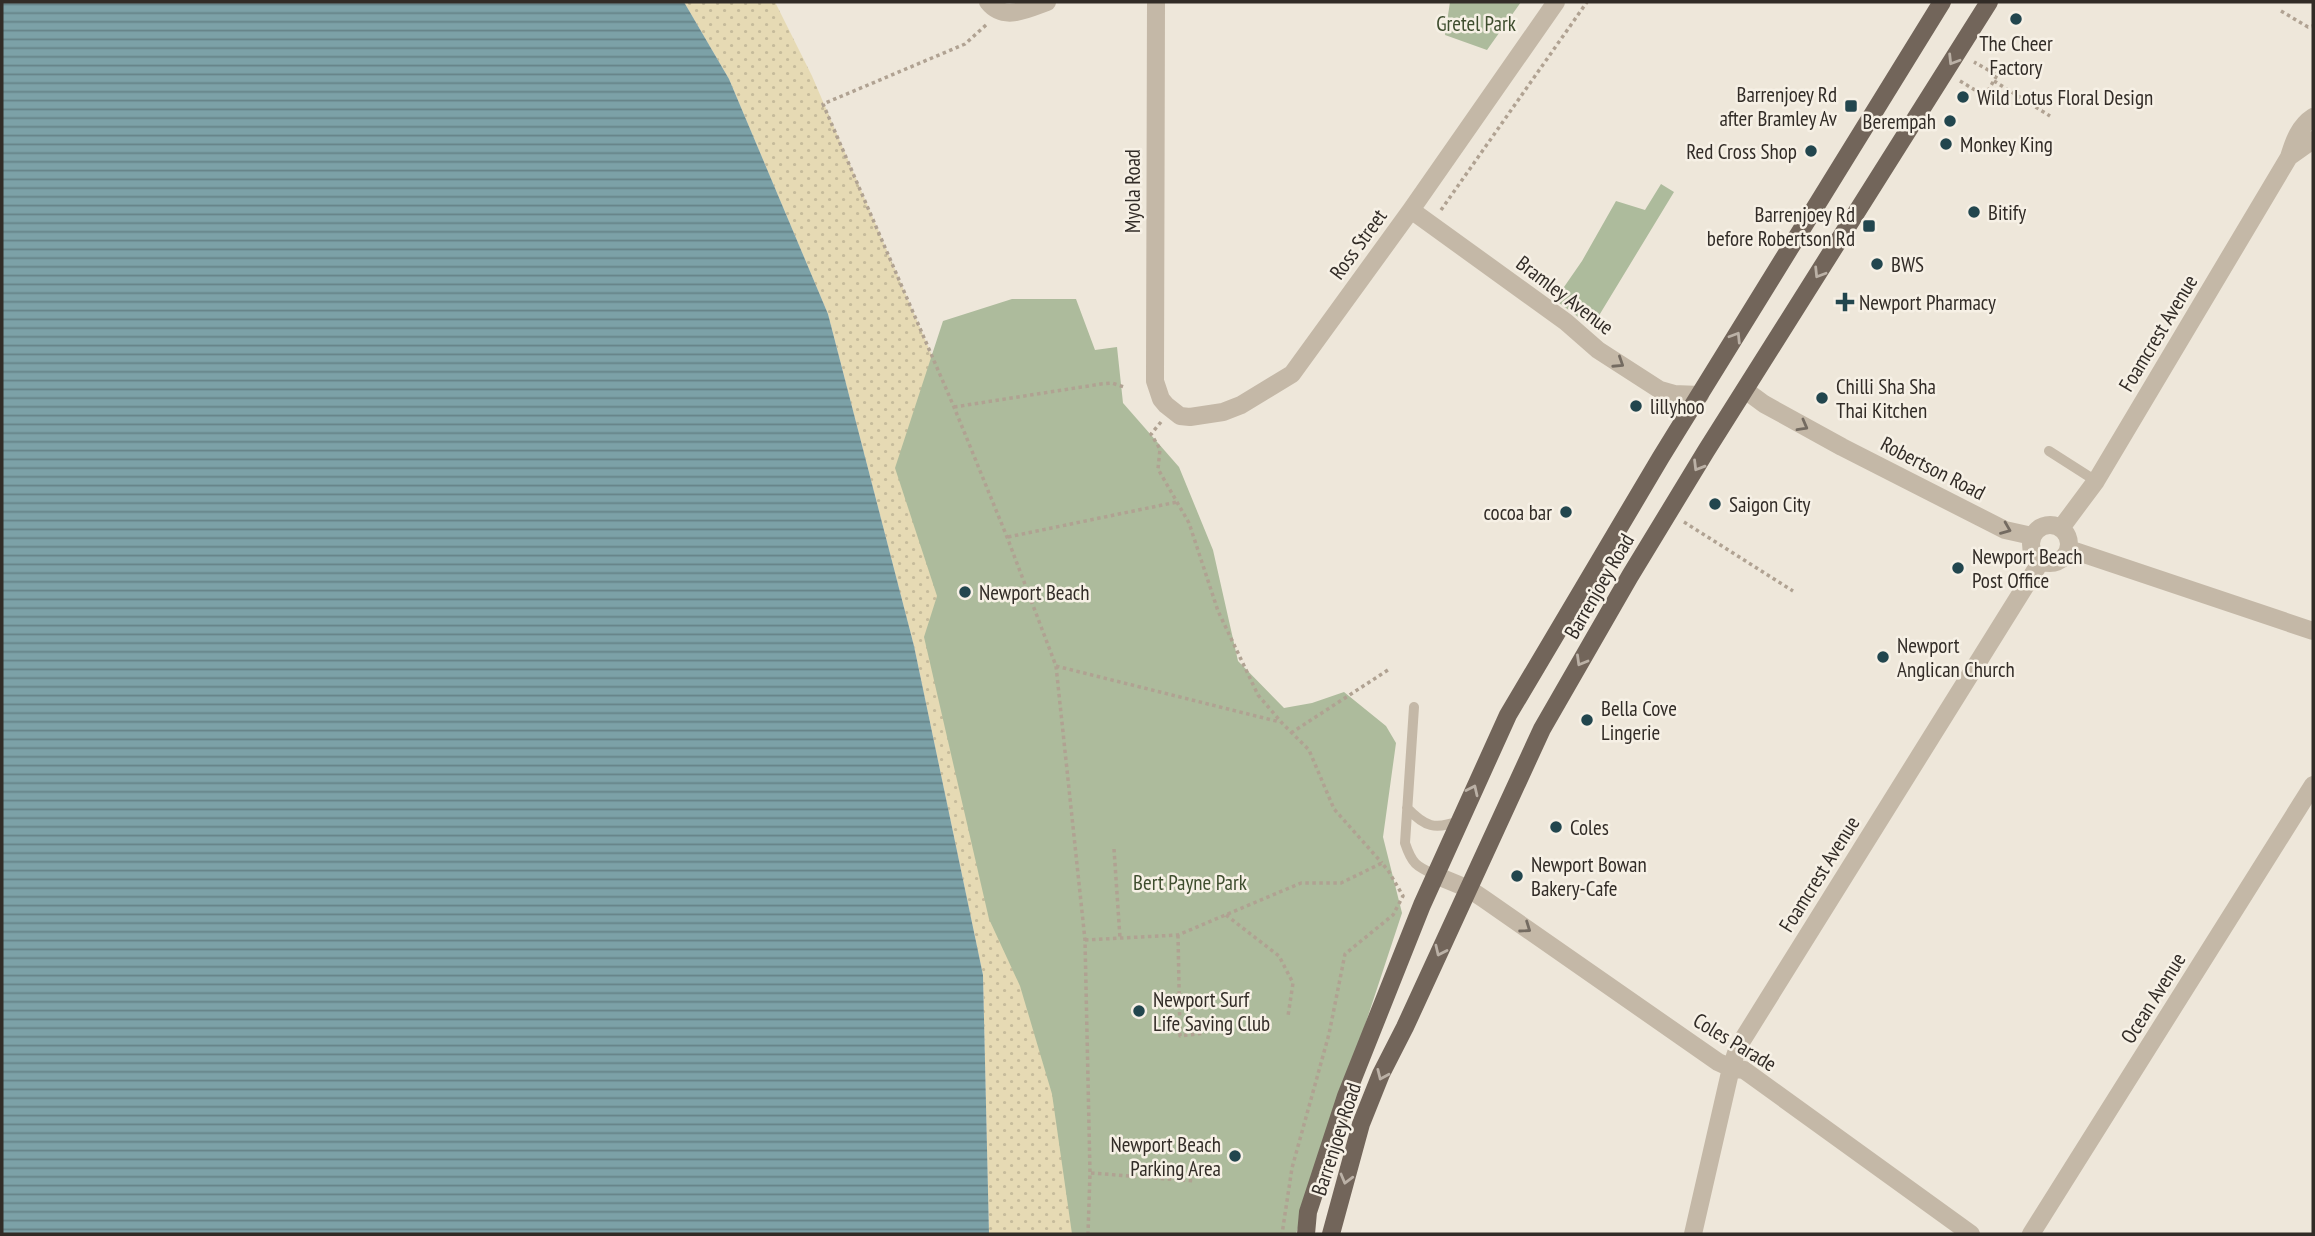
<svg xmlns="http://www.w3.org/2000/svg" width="2315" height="1236" viewBox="0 0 2315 1236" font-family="'PT Sans Narrow',sans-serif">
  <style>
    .sand { fill: url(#sand-dots) }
    .park { fill: #adbb9c }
    .water { fill: url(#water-rules) }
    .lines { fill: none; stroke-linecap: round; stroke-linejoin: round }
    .path { stroke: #b0a292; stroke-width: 3.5; stroke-dasharray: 3.5 3.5; stroke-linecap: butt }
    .service { stroke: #c4b8a7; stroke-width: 10 }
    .minor { stroke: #c4b8a7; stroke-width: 18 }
    .tertiary { stroke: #c4b8a7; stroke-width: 18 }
    .primary { stroke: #72655a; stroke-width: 18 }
    .oneway { stroke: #bbb1a6 }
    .oneway2 { stroke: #746b61 }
    .poi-dot { fill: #22464e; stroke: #f6f0e5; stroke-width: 2.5 }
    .labels { text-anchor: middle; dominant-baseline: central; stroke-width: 5; stroke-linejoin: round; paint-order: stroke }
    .park-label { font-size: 21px; fill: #3e4d2e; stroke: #f6f0e5 }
    .poi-label { font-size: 21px; fill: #322c27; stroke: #f6f0e5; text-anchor: start }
    .street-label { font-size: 21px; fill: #322c27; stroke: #f6f0e5 }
  </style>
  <defs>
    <pattern id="sand-dots" width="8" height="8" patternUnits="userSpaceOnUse" patternTransform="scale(1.75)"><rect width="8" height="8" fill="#e6dab4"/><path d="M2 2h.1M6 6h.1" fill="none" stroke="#c6bb9b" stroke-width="1.8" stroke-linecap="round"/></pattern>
    <pattern id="water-rules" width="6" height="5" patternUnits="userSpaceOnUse" patternTransform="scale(1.75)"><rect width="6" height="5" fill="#7ca1a7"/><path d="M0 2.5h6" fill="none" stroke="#668388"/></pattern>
  </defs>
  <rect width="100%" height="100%" fill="#eee7da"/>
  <path class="sand" d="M684 2H775L812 76 954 407 1108 1234H989L983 975 914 646 828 314 729 79Z"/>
  <path class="park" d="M1450 2H1521L1487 50 1445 35Z
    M1661 184 1674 192 1592 327 1555 300 1582 261 1616 201 1645 210Z
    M1012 299H1076L1095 350 1117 347 1123 403 1179 467 1213 550 1238 661 1284 708 1312 703 1344 692 1386 726 1396 743 1383 837 1402 913 1296 1234H1072L1052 1094 1020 986 989 919 924 637 937 596 895 468 943 321Z"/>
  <path class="water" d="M2 2H684L729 79 828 314 914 646 983 975 989 1234H2Z"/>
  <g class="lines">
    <path class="path" d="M2281 11 2308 27 2313 26
      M986 25 965 44 823 104 954 407 1007 537 1056 666 1085 940 1090 1173 1088 1234
      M1960 81 1985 96 1997 75 1974 62
      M1994 81 2050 116
      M1441 210 1587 2
      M954 407 1101 384 1112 383 1124 387
      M1161 422 1151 434 1160 449 1158 469 1189 523 1218 611 1258 695 1282 723 1309 750 1334 809 1382 863
      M1684 522 1793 591
      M1008 537 1177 502
      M1056 666 1280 722
      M1291 733 1388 670
      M1114 849 1120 938
      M1226 915 1279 956 1293 983 1288 1016
      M1178 935 1180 1036 1205 1033
      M1085 940 1178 935 1301 883H1341L1382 863 1389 872 1403 896 1393 915 1345 954 1329 1034 1292 1168 1282 1234
      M1091 1173 1194 1181"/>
    <path class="service" d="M2049 451 2096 481
      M1414 707 1405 843C1412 864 1416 866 1435 875
      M1407 808C1425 827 1435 830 1459 821"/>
    <path class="minor" d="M988 2C1004 22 1027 9 1047 2
      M1156 2 1155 381 1161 399 1166 405 1180 416 1190 417 1223 412 1241 405 1292 374 1411 210 1556 2
      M2289 157 2313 140
      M1411 210 1566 322 1598 350 1660 390 1674 394 1700 395
      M2061 528 2096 481 2289 157C2294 141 2299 126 2313 117
      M1435 875 1469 889 1484 899 1718 1062 1731 1068 1744 1070 1971 1234
      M1693 1234 1731 1068 1738 1047 2041 561
      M2031 1234 2313 785"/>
    <path class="tertiary" d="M1745 390 1764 404 1842 447 2005 530 2032 536
      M2031 544a19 19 0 1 1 38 0a19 19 0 1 1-38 0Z
      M2069 549 2313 631"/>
    <path class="primary" d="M1306 1234 1308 1212 1346 1096 1422 905 1508 715 1661 457 1942 2
      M1331 1234 1361 1124 1381 1074 1405 1027 1542 729 1630 576 1706 451 1989 2"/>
  </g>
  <defs><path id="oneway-chevron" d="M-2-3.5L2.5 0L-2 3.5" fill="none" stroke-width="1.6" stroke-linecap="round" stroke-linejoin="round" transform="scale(1.75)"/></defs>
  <g class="oneway">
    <use href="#oneway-chevron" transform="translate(1953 60) rotate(122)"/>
    <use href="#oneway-chevron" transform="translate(1819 273) rotate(122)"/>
    <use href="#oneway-chevron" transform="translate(1736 337) rotate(-58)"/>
    <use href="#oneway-chevron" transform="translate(1698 466) rotate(121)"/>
    <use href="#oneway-chevron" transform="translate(1581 661) rotate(120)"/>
    <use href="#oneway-chevron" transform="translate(1473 790) rotate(-65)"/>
    <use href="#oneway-chevron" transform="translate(1440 951) rotate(115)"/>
    <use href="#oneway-chevron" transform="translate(1382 1075) rotate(114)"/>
    <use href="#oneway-chevron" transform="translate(1346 1179) rotate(105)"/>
  </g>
  <g class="oneway2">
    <use href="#oneway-chevron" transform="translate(1619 363) rotate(33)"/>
    <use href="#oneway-chevron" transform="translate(1803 426) rotate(29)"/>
    <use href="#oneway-chevron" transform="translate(2006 529) rotate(22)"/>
    <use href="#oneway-chevron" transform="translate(1526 928) rotate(35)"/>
  </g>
  <g class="poi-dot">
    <circle cx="2016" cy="19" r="7"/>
    <circle cx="1963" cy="97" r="7"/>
    <rect x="1844" y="99" width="14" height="14" rx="3.5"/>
    <circle cx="1950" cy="121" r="7"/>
    <circle cx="1946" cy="144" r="7"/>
    <circle cx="1811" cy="151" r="7"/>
    <circle cx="1974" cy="212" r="7"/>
    <rect x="1862" y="219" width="14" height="14" rx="3.5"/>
    <circle cx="1877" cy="264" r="7"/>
    <path d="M1841.5 291.5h7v7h7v7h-7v7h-7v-7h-7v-7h7z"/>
    <circle cx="1822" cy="398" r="7"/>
    <circle cx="1636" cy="406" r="7"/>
    <circle cx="1715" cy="504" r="7"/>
    <circle cx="1566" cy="512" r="7"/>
    <circle cx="1958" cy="568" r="7"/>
    <circle cx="965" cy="592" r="7"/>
    <circle cx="1883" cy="657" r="7"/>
    <circle cx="1587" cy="720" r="7"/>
    <circle cx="1556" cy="827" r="7"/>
    <circle cx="1517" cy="876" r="7"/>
    <circle cx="1139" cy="1011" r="7"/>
    <circle cx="1235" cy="1156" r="7"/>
  </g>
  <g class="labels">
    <g class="park-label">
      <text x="1476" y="23">Gretel Park</text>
      <text x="1190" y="882">Bert Payne Park</text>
    </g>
    <g class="poi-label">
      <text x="2016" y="43" text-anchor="middle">The Cheer<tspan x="2016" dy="24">Factory</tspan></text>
      <text x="1837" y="94" text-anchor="end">Barrenjoey Rd<tspan x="1837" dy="24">after Bramley Av</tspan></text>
      <text x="1977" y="97">Wild Lotus Floral Design</text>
      <text x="1936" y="121" text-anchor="end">Berempah</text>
      <text x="1960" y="144">Monkey King</text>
      <text x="1797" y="151" text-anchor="end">Red Cross Shop</text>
      <text x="1988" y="212">Bitify</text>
      <text x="1855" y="214" text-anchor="end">Barrenjoey Rd<tspan x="1855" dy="24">before Robertson Rd</tspan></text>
      <text x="1891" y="264">BWS</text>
      <text x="1859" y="302">Newport Pharmacy</text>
      <text x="1836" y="386">Chilli Sha Sha<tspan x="1836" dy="24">Thai Kitchen</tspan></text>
      <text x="1650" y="406">lillyhoo</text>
      <text x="1729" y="504">Saigon City</text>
      <text x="1552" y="512" text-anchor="end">cocoa bar</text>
      <text x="1972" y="556">Newport Beach<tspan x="1972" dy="24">Post Office</tspan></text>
      <text x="979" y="592">Newport Beach</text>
      <text x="1897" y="645">Newport<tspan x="1897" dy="24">Anglican Church</tspan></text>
      <text x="1601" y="708">Bella Cove<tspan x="1601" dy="24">Lingerie</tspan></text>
      <text x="1570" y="827">Coles</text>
      <text x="1531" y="864">Newport Bowan<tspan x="1531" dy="24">Bakery-Cafe</tspan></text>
      <text x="1153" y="999">Newport Surf<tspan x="1153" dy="24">Life Saving Club</tspan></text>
      <text x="1221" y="1144" text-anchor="end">Newport Beach<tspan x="1221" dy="24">Parking Area</tspan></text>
    </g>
    <g class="street-label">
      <text transform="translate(1132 191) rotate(-90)">Myola Road</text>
      <text transform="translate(1358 244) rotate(-54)">Ross Street</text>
      <text transform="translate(1565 295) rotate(37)">Bramley Avenue</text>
      <text transform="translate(2158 333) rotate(-59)">Foamcrest Avenue</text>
      <text transform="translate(1933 468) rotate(27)">Robertson Road</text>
      <text transform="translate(1599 586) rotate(-60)">Barrenjoey Road</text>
      <text transform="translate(1819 874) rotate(-58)">Foamcrest Avenue</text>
      <text transform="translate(2153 998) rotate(-58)">Ocean Avenue</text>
      <text transform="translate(1735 1042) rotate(31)">Coles Parade</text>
      <text transform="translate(1336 1139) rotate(-72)">Barrenjoey Road</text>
    </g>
  </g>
  <rect width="2315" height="1236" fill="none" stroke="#322c27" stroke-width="7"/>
</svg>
